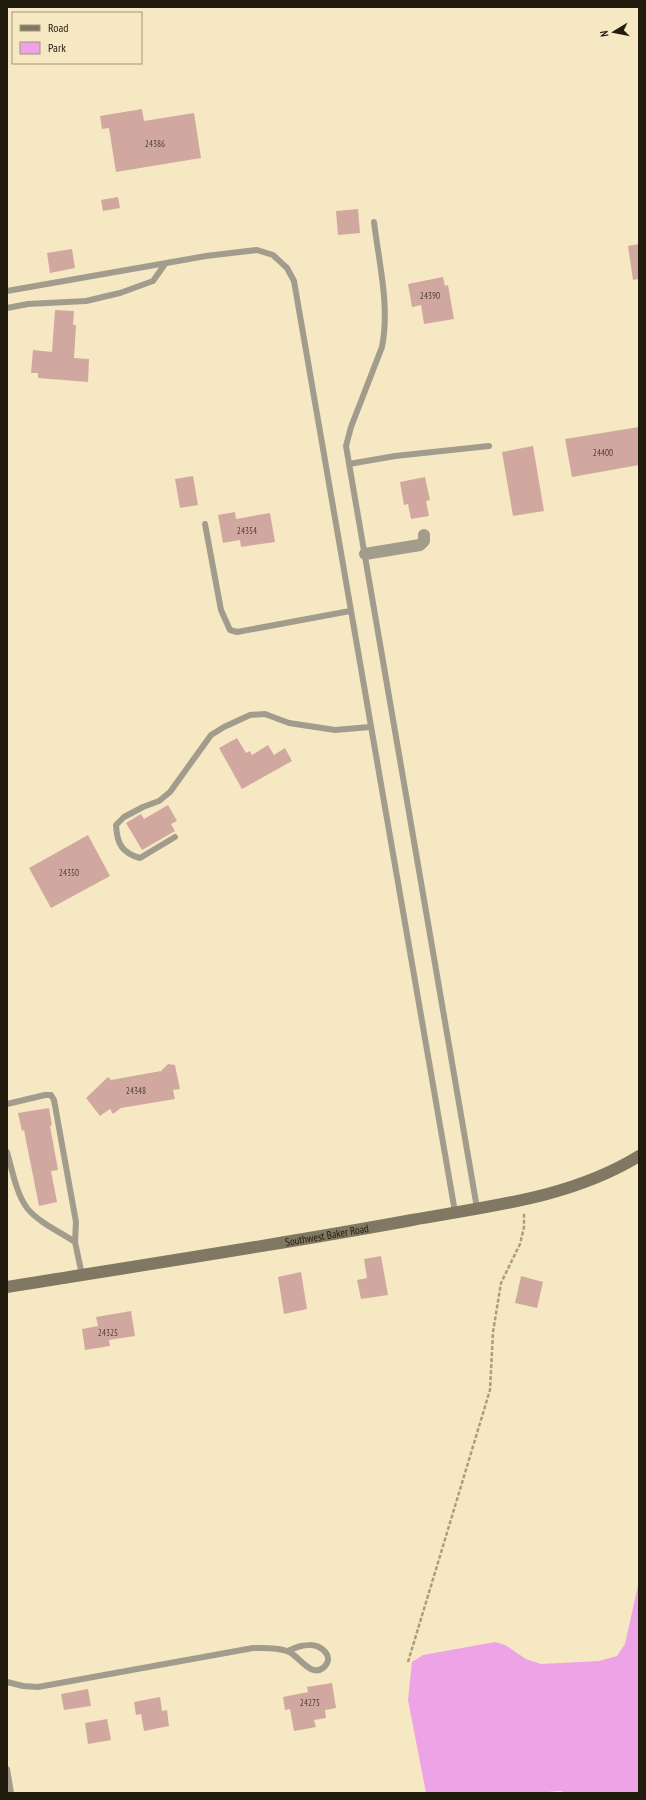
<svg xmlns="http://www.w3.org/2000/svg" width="646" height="1800" viewBox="0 0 646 1800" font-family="'PT Sans Narrow',sans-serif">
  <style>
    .green { fill: #eca4e6 }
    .building { fill: #d1a8a0 }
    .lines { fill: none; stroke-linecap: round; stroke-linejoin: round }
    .path { stroke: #a99e82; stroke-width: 2.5; stroke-dasharray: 4 2; stroke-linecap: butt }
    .lane { stroke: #a29c8d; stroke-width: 6 }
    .street { stroke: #a29c8d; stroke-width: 12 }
    .secondary { stroke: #807862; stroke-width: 12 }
    .labels { text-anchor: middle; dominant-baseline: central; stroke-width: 3; stroke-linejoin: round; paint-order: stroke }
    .number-label { font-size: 9px; fill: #4e3f33 }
    .street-label { font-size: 11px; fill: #221c0f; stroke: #f6e8c3 }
  </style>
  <rect width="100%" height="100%" fill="#f6e8c3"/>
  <path class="green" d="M639 1581V1793H568L560 1791 535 1793H426L408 1700 412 1662 423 1655 495 1642 505 1645 526 1659 541 1664 599 1661 617 1656 625 1644Z"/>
  <path class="building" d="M142 109 144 121 194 113 201 158 116 172 109 128 102 129 100 116Z
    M118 197 120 208 103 211 101 200Z
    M358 209 360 233 338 235 336 211Z
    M639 244V279L633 280 628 246Z
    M72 249 75 268 50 273 47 253Z
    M443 277 445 286 448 285 454 319 424 324 421 305 412 307 408 284Z
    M55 310 74 311 73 325H76L74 358 89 359 88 382 38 378V373H31L33 350 52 352Z
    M639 427V465L572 477 565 439Z
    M533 446 544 511 513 516 502 452Z
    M193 476 198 505 180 508 175 479Z
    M425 477 430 500 426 501 429 516 411 519 408 504 404 505 400 482Z
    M235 512 236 519 270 513 275 542 241 547 240 540 223 543 218 515Z
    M237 738 246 753 250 751 252 755 268 745 274 755 285 748 292 761 242 789 219 748Z
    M168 805 177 821 171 824 175 831 142 850 126 823 141 814 144 819Z
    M88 835 110 876 51 908 29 868Z
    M168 1064 175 1065 176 1070 180 1089 173 1090 175 1099 121 1108 113 1114 110 1109 100 1116 86 1098 108 1077 111 1080 161 1071Z
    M49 1108 52 1125 50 1126 58 1170 51 1171 57 1202 39 1206 24 1130 22 1131 18 1113Z
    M381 1256 388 1295 361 1299 357 1280 367 1278 364 1259Z
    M301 1272 307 1309 284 1314 278 1277Z
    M521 1276 543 1282 537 1308 515 1303Z
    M131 1311 135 1336 109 1340 110 1346 85 1350 82 1329 98 1326 96 1317Z
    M332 1683 336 1708 325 1710 326 1718 314 1720 316 1727 294 1731 290 1709 285 1710 283 1697 308 1692 307 1687Z
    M88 1689 91 1706 64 1710 61 1694Z
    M160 1697 162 1711 167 1710 169 1726 144 1731 141 1714 136 1715 134 1702Z
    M107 1719 111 1740 88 1744 85 1723Z"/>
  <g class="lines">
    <path class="path" d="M408 1662 490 1390 493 1332 501 1283 520 1244 524 1227V1212"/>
    <path class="lane" d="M374 222C379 263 390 306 382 347L351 427 346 446 477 1208
      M7 291 206 256 257 250 273 255 287 268 294 281 455 1212
      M7 308 28 304 86 301 120 293 153 281 165 264
      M349 464 395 456 489 446
      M205 524 221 610 230 630 237 632 350 611
      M175 837 140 858C122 853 117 844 116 825L124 817 143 807 159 801 170 792 211 735 224 727 250 715 265 714 289 723 335 730 370 727
      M7 1104 45 1095H51L54 1100 76 1222 75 1242 82 1275
      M7 1152C12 1169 16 1193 27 1208 38 1222 60 1232 75 1242
      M7 1682 23 1686 38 1687 253 1648C264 1648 276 1647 287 1651 298 1654 310 1678 323 1668 336 1657 321 1644 309 1645 301 1645 294 1648 288 1651
      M7 1769 11 1793"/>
    <path class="street" d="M365 554 420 545 424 541V535"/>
    <path class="secondary" id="s1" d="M7 1287C142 1265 277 1245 412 1220 489 1206 571 1198 639 1156"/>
  </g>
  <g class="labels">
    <g class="number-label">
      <text x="155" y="143">24386</text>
      <text x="430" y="295">24390</text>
      <text x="603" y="452">24400</text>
      <text x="247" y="530">24354</text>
      <text x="69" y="872">24350</text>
      <text x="136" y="1090">24348</text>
      <text x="108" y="1332">24325</text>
      <text x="310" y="1702">24275</text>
    </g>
    <g class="street-label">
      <text stroke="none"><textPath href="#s1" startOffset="324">Southwest Baker Road</textPath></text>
    </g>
  </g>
  <rect width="646" height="1800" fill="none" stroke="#221c0f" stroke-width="16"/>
  <rect x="12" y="12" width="130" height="52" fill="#f6e8c3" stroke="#a1967b"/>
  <rect x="20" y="25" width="20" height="6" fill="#807862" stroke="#a1967b"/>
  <text x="48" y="32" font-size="12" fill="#221c0f">Road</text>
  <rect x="20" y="42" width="20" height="12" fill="#eca4e6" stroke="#a1967b"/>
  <text x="48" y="52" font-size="12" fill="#221c0f">Park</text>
  <g transform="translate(614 32) rotate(260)" stroke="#f6e8c3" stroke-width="3" paint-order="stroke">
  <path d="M0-3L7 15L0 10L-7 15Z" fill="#221c0f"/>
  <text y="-6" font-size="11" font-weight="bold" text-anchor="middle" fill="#221c0f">N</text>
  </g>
</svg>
